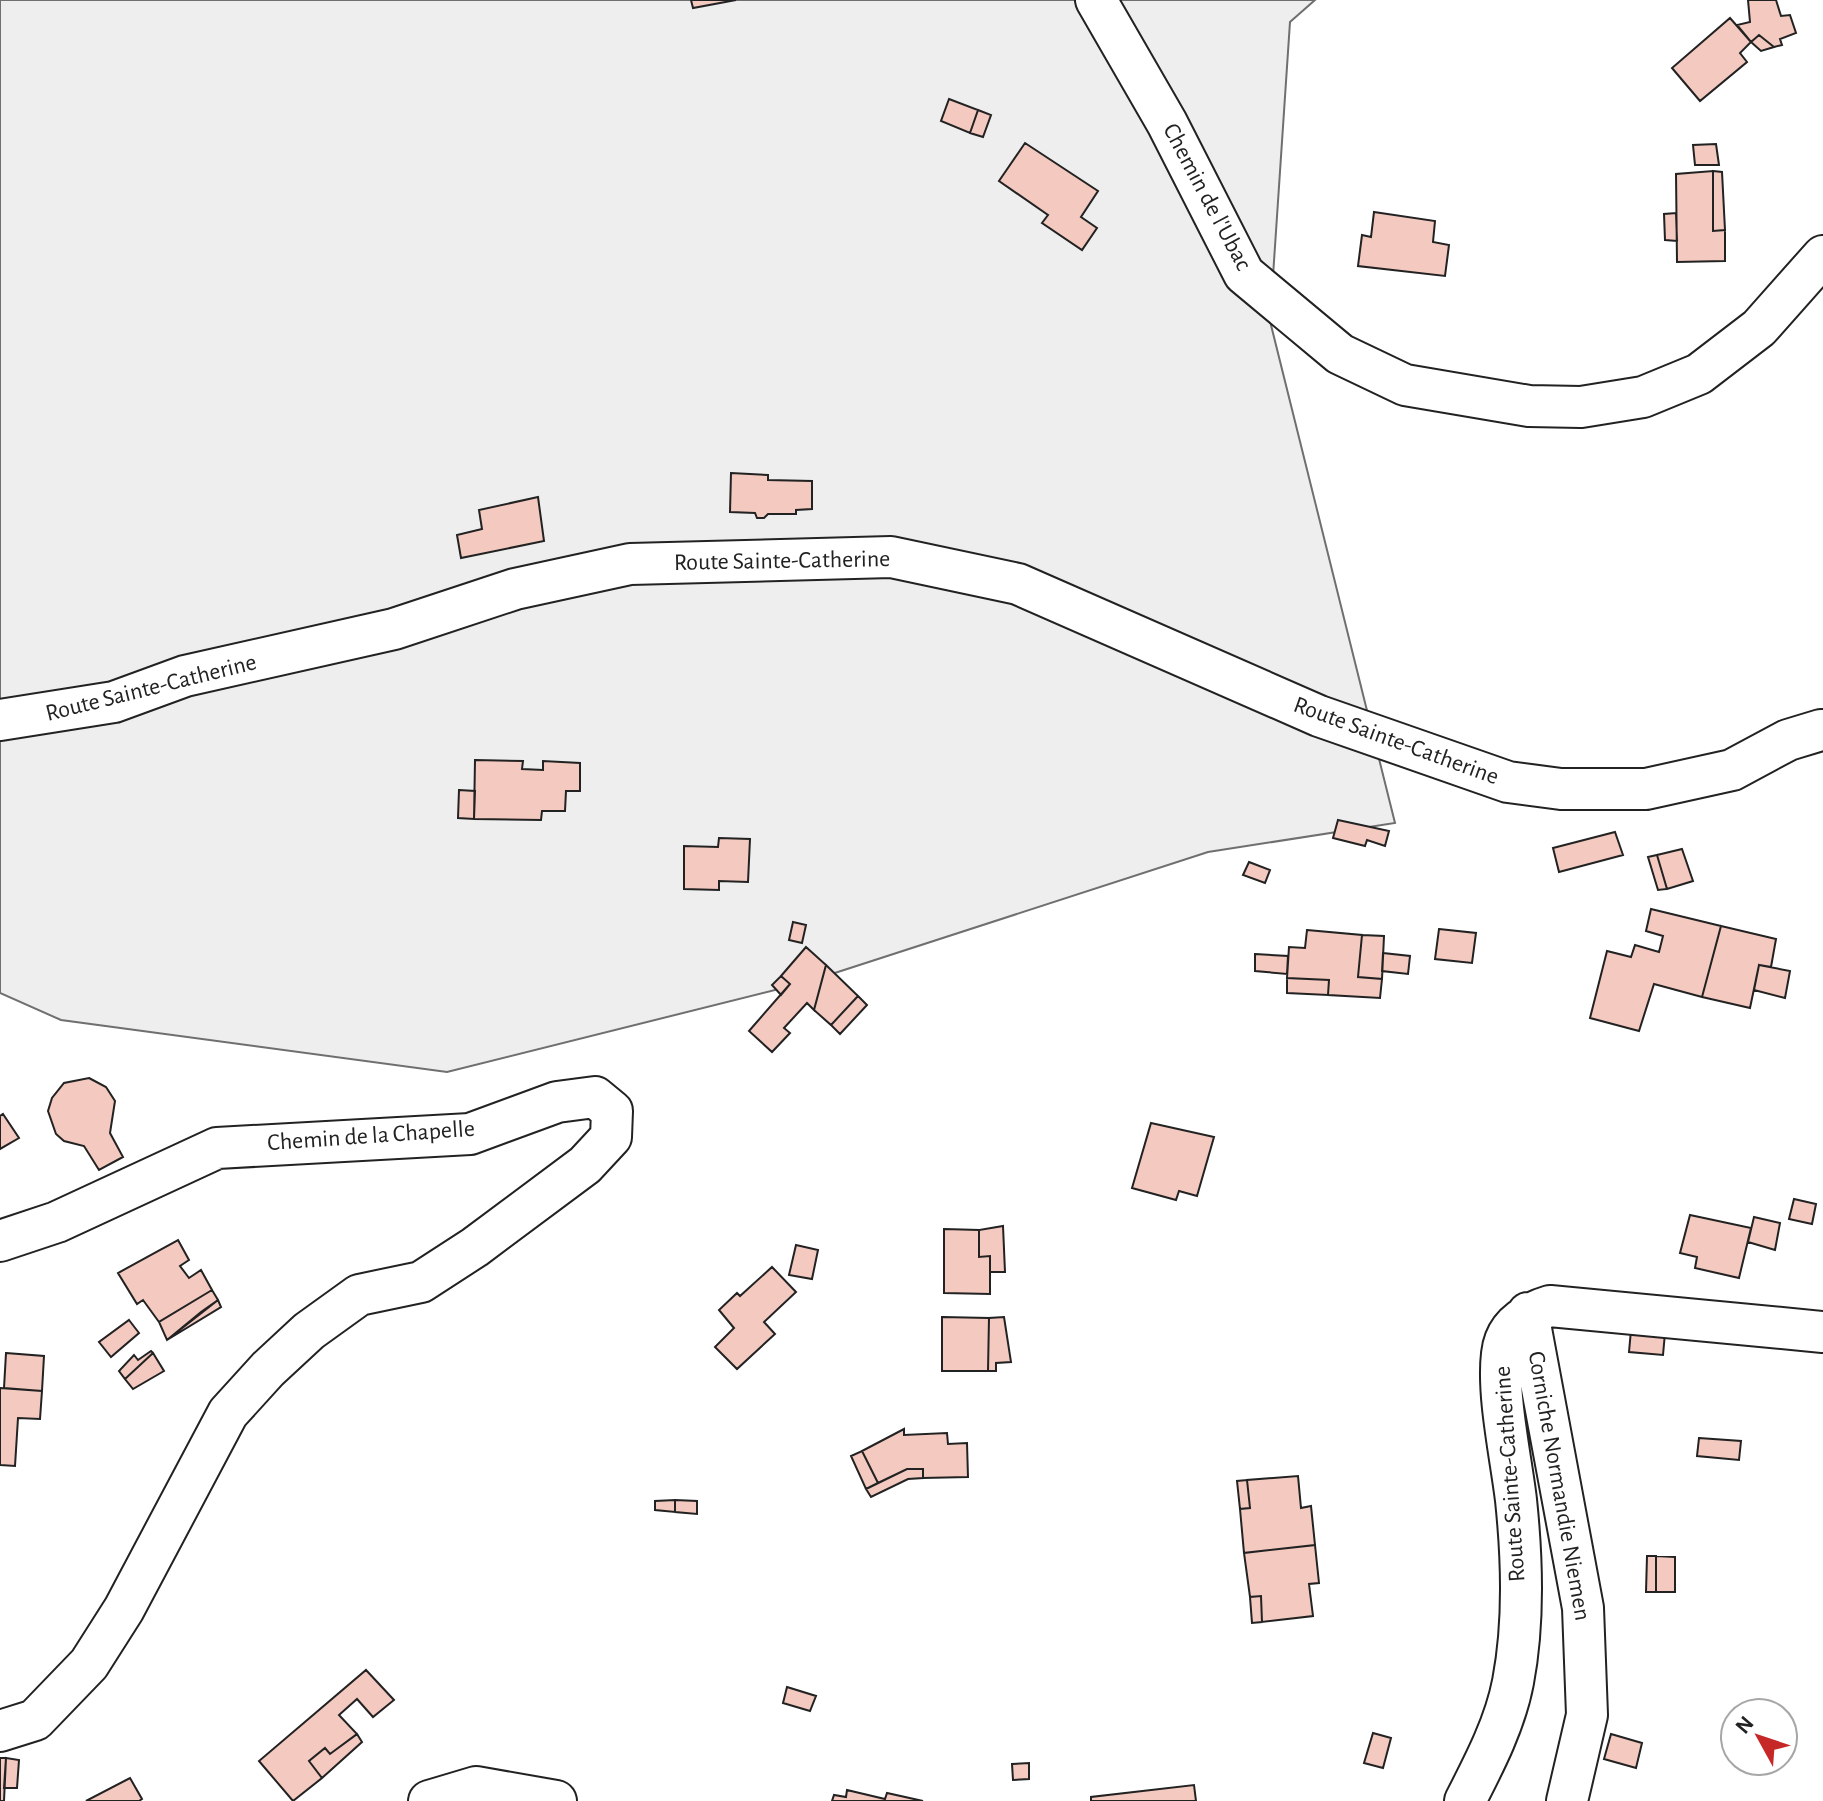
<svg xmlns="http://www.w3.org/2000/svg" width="1823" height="1801" viewBox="0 0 1823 1801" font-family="'Alegreya Sans',sans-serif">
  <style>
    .green { fill: #eee; stroke: #6f6f6f; stroke-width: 2 }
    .building { fill: #f3c9c0; stroke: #222; stroke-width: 2 }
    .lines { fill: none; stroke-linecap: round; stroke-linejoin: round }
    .minor-casing { stroke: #222; stroke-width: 44 }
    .minor { stroke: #fff; stroke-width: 40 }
    .labels { text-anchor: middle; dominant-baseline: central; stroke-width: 6; stroke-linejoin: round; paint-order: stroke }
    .street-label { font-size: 24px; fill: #222; stroke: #fff }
  </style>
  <rect width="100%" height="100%" fill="#fff"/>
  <path class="green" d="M0 0H1315L1290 22 1270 321 1395 823 1208 852 807 982 447 1072 61 1020 0 993Z"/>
  <path class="building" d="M691 0H736L693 8Z
    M1748 0H1776L1781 16 1790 15 1796 33 1780 39 1782 45 1774 47 1759 35 1751 42 1737 25 1750 22Z
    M1730 18 1751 42 1740 53 1747 62 1700 101 1672 68Z
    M1759 35 1774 47 1761 51 1751 42Z
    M949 99 978 110 970 133 941 121Z
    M978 110 991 115 983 137 970 133Z
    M1025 143 1098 191 1081 217 1097 228 1082 250 1042 223 1048 215 999 181Z
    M1716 144 1719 165H1695L1693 145Z
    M1713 171 1722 172 1725 230 1713 231Z
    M1713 171V231L1725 230V261L1677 262 1676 174Z
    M1374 212 1435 221 1433 242 1449 245 1445 276 1358 266 1362 235 1371 237Z
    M1676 213 1677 241 1665 240 1664 214Z
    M731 473 768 475V480L812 481V509L796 510V514H768L764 518H757L755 513 730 512Z
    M538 497 544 541 461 558 457 535 482 529 479 510Z
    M475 760 523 761 522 769 543 770V761L580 763V791H566L565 811H542L541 820 474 819Z
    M459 790 475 791 474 819 458 818Z
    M1338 820 1389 831 1385 846 1367 840 1365 846 1333 838Z
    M1615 832 1623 855 1559 872 1553 848Z
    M719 838 750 839 748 882 719 881V890L684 889V846L718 847Z
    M1682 849 1693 881 1667 889 1657 855Z
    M1657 855 1667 889 1658 890 1648 857Z
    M1249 862 1270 870 1265 883 1243 875Z
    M1651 909 1721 926 1702 997 1654 984 1639 1031 1590 1018 1607 951 1631 957 1635 945 1659 952 1663 936 1646 931Z
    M793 922 806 925 802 943 789 940Z
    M1721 926 1776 939 1771 967 1759 965 1750 1008 1702 997Z
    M1439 929 1476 933 1472 963 1435 959Z
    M1307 930 1362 935 1358 977 1382 979 1380 998 1328 995 1329 980 1287 978 1289 947 1305 948Z
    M1362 935 1384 936 1382 979 1358 977Z
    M806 947 826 965 814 1010 807 1003 784 1028 790 1033 772 1052 749 1031 790 984 781 976Z
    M1383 953 1410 956 1408 974 1382 971Z
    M1255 954 1288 956 1287 974 1255 971Z
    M826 965 858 996 831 1025 814 1010Z
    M1759 965 1790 971 1785 998 1754 990Z
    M781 976 790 984 781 995 772 985Z
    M1287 978 1329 980 1328 995 1287 993Z
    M858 996 867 1005 840 1034 831 1025Z
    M89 1078 106 1087 115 1101 110 1133 123 1157 99 1170 84 1146 64 1141 56 1134 48 1111 52 1098 64 1083Z
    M3 1114 19 1138 0 1149V1116Z
    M1151 1123 1214 1137 1197 1196 1179 1191 1176 1200 1132 1188Z
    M1794 1199 1816 1204 1812 1224 1789 1219Z
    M1690 1215 1751 1228 1739 1278 1695 1268 1697 1257 1680 1253Z
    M1754 1217 1780 1223 1775 1250 1748 1242Z
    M1003 1226 1005 1272H990V1256L979 1257V1230Z
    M944 1229 979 1230V1257L990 1256V1294L944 1293Z
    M178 1240 189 1260 180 1266 189 1278 201 1270 212 1290 159 1322 143 1300 137 1304 118 1273Z
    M796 1245 818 1250 812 1279 789 1275Z
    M772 1267 796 1292 764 1322 775 1334 737 1369 715 1347 734 1328 719 1310 737 1293 740 1296Z
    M212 1290 218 1300 167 1340 159 1322Z
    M218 1300 221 1307 167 1340 201 1312Z
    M942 1317 989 1318 988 1371H942Z
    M1004 1317 1011 1362 996 1363V1371H988L989 1318Z
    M129 1320 139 1333 111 1357 99 1342Z
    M1631 1330 1665 1333 1663 1355 1629 1352Z
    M151 1351 153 1353 125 1379 119 1371 134 1355 138 1360Z
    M6 1353 44 1356 42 1391 4 1388Z
    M153 1353 164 1371 133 1389 125 1379Z
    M0 1388 42 1391 40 1419 18 1418 15 1466 0 1465Z
    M904 1429V1435L947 1433 948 1444 967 1443 968 1477 923 1478V1469H907L878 1483 862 1451Z
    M1699 1438 1741 1441 1739 1460 1697 1456Z
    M862 1451 878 1483 866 1489 851 1456Z
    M907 1469H923V1478L908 1479 871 1497 866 1489Z
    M1298 1476 1301 1508 1311 1506 1315 1545 1244 1553 1240 1509 1250 1508 1247 1480Z
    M1247 1480 1250 1508 1240 1509 1237 1481Z
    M675 1500V1512L655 1510V1501Z
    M675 1500 697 1501V1514L675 1512Z
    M1315 1545 1319 1583 1309 1584 1313 1616 1262 1622 1261 1596 1250 1597 1244 1553Z
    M1647 1556H1656V1592H1646Z
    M1656 1556 1675 1557V1592H1656Z
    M1261 1596 1262 1622 1252 1623 1250 1597Z
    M366 1670 394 1700 373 1717 357 1699 339 1715 357 1734 330 1754 325 1748 309 1761 322 1778 293 1801 259 1761Z
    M787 1687 816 1696 810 1711 783 1703Z
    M1373 1733 1391 1738 1383 1768 1364 1763Z
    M357 1734 362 1742 322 1778 309 1761 325 1748 330 1754Z
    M1611 1734 1642 1743 1636 1768 1604 1759Z
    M0 1758H6L4 1801H0Z
    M6 1758 19 1760 17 1788H4Z
    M1029 1763V1779L1013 1780 1012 1764Z
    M130 1778 142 1799 139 1801H86Z
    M1194 1785 1196 1801H1091V1797Z
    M847 1790 885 1799 887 1793 923 1801H832L834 1795 846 1797Z"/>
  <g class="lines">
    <defs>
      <path id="minor" d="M1096 0 1167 123 1244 274 1340 354 1405 385 1529 406 1581 407 1643 397 1699 374 1759 328 1823 256
        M0 720 114 702 185 676 394 629 515 589 630 564 891 557 1018 584 1319 716 1508 782 1561 789H1646L1732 770 1788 740 1821 730
        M0 1241 57 1222 217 1148 470 1134 557 1102 595 1097 612 1111 611 1137 585 1165 475 1247 421 1282 359 1295 309 1331 268 1369 228 1413 124 1609 89 1664 35 1720 0 1731
        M1528 1313 1583 1608 1587 1715 1567 1801
        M429 1801 476 1787 556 1801
        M1465 1801C1484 1764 1505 1724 1513 1682 1524 1625 1522 1557 1516 1500 1511 1458 1497 1395 1502 1354 1505 1326 1527 1313 1550 1306L1823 1332"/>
    </defs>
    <use href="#minor" class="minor-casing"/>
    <use href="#minor" class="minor"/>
  </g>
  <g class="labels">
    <g class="street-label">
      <text transform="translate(1207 197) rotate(62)">Chemin de l'Ubac</text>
      <text transform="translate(782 561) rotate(-1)">Route Sainte-Catherine</text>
      <text transform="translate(151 688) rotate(-14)">Route Sainte-Catherine</text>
      <text transform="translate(1396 741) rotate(20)">Route Sainte-Catherine</text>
      <text transform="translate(371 1136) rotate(-4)">Chemin de la Chapelle</text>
      <text transform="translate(1510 1474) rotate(-94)">Route Sainte-Catherine</text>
      <text transform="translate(1559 1486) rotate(80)">Corniche Normandie Niemen</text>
    </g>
  </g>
  <g transform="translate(1759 1737) rotate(310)"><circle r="38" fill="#ffffff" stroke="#a7a7a7" stroke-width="2"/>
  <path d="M0-6L14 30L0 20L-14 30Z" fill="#c62828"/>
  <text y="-12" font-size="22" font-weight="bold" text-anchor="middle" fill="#222222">N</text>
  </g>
</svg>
